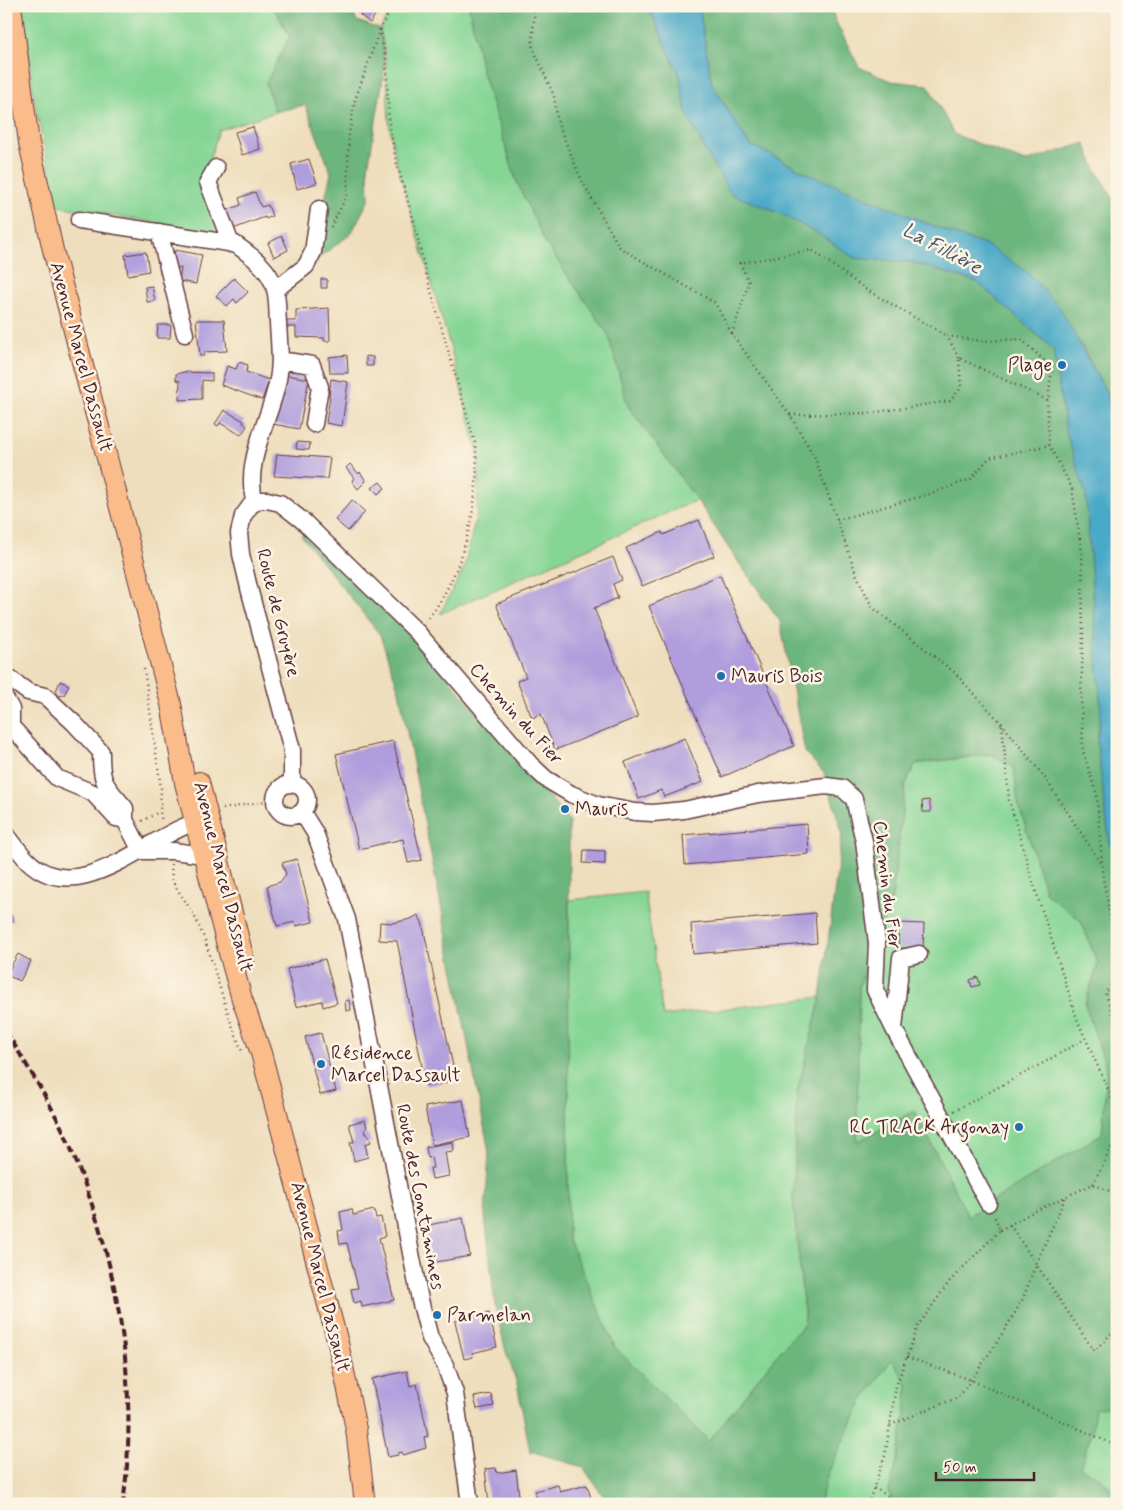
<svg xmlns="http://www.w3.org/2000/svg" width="1123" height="1510" viewBox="0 0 1123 1510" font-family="Mynerve,sans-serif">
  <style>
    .green { fill: #85d595; stroke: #687a60 }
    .forest { fill: #6cb67e; stroke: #5b6a54; fill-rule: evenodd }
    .water { fill: #49a9c8; stroke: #4a647a }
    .building { fill: #af9ddd }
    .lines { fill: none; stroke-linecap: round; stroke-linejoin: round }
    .minor-casing { stroke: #633c41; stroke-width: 19 }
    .major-casing { stroke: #633c41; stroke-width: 22 }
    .path { stroke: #633c41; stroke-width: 2.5; stroke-dasharray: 1 4; stroke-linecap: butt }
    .minor { stroke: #fff; stroke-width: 16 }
    .major { stroke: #f9bc8a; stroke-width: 20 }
    .rail { stroke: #4a1f2b; stroke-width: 4; stroke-dasharray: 8 4; stroke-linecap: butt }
    .poi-dot { fill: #1f6fb2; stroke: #fcf5e5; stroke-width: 2 }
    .labels { text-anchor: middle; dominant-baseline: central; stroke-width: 5; stroke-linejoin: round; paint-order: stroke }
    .street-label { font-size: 19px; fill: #4a1f2b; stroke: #fcf5e5 }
    .poi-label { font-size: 19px; fill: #4a1f2b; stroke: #fcf5e5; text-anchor: start }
    .water-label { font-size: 20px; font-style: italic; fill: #4a566a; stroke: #fcf5e5 }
  </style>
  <rect width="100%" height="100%" fill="#fcf5e5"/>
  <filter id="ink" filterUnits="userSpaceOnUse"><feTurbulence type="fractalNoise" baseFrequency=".02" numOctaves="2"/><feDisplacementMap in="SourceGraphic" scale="10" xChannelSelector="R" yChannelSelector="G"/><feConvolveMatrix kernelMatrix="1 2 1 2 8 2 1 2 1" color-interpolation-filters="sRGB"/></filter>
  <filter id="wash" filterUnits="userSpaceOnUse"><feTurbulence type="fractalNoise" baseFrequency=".0096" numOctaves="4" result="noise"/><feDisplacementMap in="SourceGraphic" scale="20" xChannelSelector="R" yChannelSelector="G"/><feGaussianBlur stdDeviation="1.12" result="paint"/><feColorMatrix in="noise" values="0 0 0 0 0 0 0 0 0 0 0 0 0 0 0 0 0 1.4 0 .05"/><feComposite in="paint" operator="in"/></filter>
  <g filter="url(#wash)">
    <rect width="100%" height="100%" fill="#efdebd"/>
    <path class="green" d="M23 6H273L290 36 266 83 275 112 219 130 204 177 226 235 57 206 34 100Z
      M393 6H469L482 72 516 180 546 244 608 334 628 406 697 500 440 614 464 568 477 512 479 458 452 353 396 161 389 123 386 60 380 29Z
      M992 754 1014 767 1018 802 1046 893 1081 921 1098 964 1085 1004 1107 1070 1102 1134 968 1216 915 1111 856 1143 859 987 892 898 905 786 915 764Z
      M645 892 663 1016 821 997 797 1093 793 1198 805 1323 772 1361 709 1441 615 1347 568 1238 569 900Z
      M892 1358 907 1384 906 1410 896 1466 889 1491 893 1504H819L828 1473 862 1401Z
      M1116 1406 1117 1407V1493L1097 1476 1080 1467 1092 1432 1094 1407Z"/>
    <path class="forest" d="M273 6H348L357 21 380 29 385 67 368 168 369 199 351 234 310 264 331 173 305 105 275 112 266 83 290 37Z
      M469 6H646L654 19 679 74 686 112 705 150 731 194 777 212 822 236 854 258 911 262 977 282 1053 349 1066 431 1086 495 1101 710 1097 742 1109 841 1117 856V1407L1095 1408 1092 1432 1080 1467 1097 1476 1117 1493V1504H893L889 1491 896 1466 906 1410 907 1384 892 1359 862 1401 828 1473 819 1504H609L583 1467 530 1451 517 1383 506 1352 495 1306 485 1215 489 1152 399 691 380 635 301 535 312 528 410 633 569 820 568 1238 615 1347 709 1441 772 1361 805 1323 793 1198 797 1093 821 997 842 832 824 773 805 752 780 621 730 550 697 500 628 406 608 334 546 244 516 180 482 72ZM992 754 1014 767 1018 802 1046 893 1081 921 1098 964 1085 1004 1107 1070 1102 1134 968 1216 915 1111 857 1142 859 987 892 898 905 786 915 764Z
      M699 6H832L834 18 859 67 891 81 928 85 954 134 1025 162 1085 143 1095 168 1117 205V448L1107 394 1083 348 1070 329 988 246 958 236 809 174 749 144 712 84Z"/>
    <path class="water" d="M646 6H699L712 84 749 144 809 174 958 236 988 246 1027 272 1060 308 1107 394 1117 448V856L1109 841 1097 742 1101 710 1086 495 1066 431 1053 349 977 282 911 262 854 258 822 236 777 212 731 194 705 150 686 112 679 74 654 19Z"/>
    <g id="blocks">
      <path class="building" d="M366 6H381L370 23 360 15Z
        M253 127 260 149 242 155 235 132Z
        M309 159 317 183 297 189 291 164Z
        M255 192 261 207 268 205 272 216 266 219 265 217 233 229 225 211 241 205 239 198Z
        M282 236 288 250 274 257 268 243Z
        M175 250 202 255 196 284 179 281 181 268 172 267Z
        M146 252 149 271 128 275 125 255Z
        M234 278 248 292 237 303 234 299 227 306 216 296Z
        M321 279H327V288H321Z
        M152 286 155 301 147 302 145 287Z
        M329 308 330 341H324V338L296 337V327H286V321H296V310Z
        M196 320H224L227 351 204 352V356H200Z
        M158 325H171L170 338H157Z
        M347 355 348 373H330L329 357Z
        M366 356 373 357V366H366Z
        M239 362 248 365 246 372 269 380 262 400 221 385 227 366 236 369Z
        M184 372 212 373V381L202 380V399L179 400 180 381 176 380V374Z
        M286 375 309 379 299 429 273 424Z
        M331 379 348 382 342 426 326 423 330 397H329Z
        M224 410 244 421 243 423 247 426 241 435 220 423 218 426 215 424Z
        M297 442 310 443 309 450 296 449Z
        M277 454 330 458 327 479 274 476Z
        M350 464 359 474 360 472 366 481 358 489 352 481 354 478 346 468Z
        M380 482 385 488 378 494 372 488Z
        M352 500 365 512 348 531 335 520Z
        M699 520 714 556 642 586 626 548 662 532 663 535Z
        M613 557 622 580 613 584 618 598 594 608 638 717 555 750 541 714 532 718 517 681 526 677 496 604Z
        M720 575 794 746 722 777 649 606Z
        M60 681 69 685 64 695 59 696 56 691Z
        M685 738 703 782 664 797 661 790 639 799 625 762Z
        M393 741 422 860 408 863 403 839 359 849 336 754Z
        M929 800 931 812H923L922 801Z
        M807 824 809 854 685 865 683 835Z
        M584 850 605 851V864L583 863Z
        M297 859 313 922 296 926 295 922 277 926 267 886 280 882 286 874 282 863Z
        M6 903 13 921 6 923Z
        M815 913 817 943 693 954 691 924Z
        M418 915 422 922 456 1080 426 1086 397 941 379 940 380 922 393 923 411 919Z
        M899 923 924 924 923 949 898 948Z
        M18 954 31 961 20 981 6 975Z
        M325 959 337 1003 323 1007 322 1001 296 1007 287 969Z
        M978 977 980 985 972 987 970 980Z
        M349 1000 351 1010 346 1011 345 1001Z
        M321 1033 336 1091 320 1095 305 1037Z
        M463 1100 470 1137 432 1145 425 1107Z
        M365 1120 367 1128 365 1129 366 1134H368L371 1142 365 1144 368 1157 354 1161 350 1142H354L349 1124Z
        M453 1142 454 1151 445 1152 449 1176 432 1179 430 1168H433L431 1157 428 1158 426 1147Z
        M352 1209 353 1215 374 1210 376 1218 381 1217 385 1236 379 1238 394 1300 362 1307 361 1301 354 1303 351 1289 358 1288 347 1243 340 1244 338 1231 343 1230 340 1212Z
        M463 1218 470 1256 431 1263 424 1226Z
        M489 1313 497 1347 472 1353 473 1357 464 1359 455 1321Z
        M407 1371 410 1386 417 1384 428 1436 424 1437 426 1448 403 1455 402 1452 398 1453V1455L388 1457 372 1379Z
        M491 1394 494 1406 477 1409 474 1397Z
        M496 1468 497 1473 516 1470 520 1504H489L485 1469Z
        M558 1485 560 1492 587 1485 591 1498H588L589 1504H538L535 1491Z"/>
    </g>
  </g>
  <g filter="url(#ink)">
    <use href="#blocks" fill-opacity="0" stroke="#633c41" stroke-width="1"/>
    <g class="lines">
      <defs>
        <path id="minor" d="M216 168 208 182 231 244
          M79 220 235 244C252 256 270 269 275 289 278 300 277 312 278 323 279 344 282 364 277 384 269 422 243 463 255 503
          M159 232 185 334
          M275 290 306 266 313 252 319 209
          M280 360 312 365 320 387 314 424
          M6 676 28 692 45 696 74 723 101 752C101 785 105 784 125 808V820L141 851
          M6 700 11 709V726L57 778 93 793 116 818 125 820
          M275 800a16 16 0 1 1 32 0a16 16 0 1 1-32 0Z
          M292 784V750L249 588 241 554 239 533 243 516 251 505 260 500H267L280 503 303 521 417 632 530 764 546 779 571 794 598 805 635 812 653 813 684 810 758 794 826 786 842 788 854 799 864 841 877 943 875 990 894 1029 988 1203
          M302 812 315 833 347 919 420 1300 430 1338 445 1365 455 1393 470 1504
          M6 834C13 843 20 853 28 861 81 912 152 830 206 819
          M141 851H173L204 855 213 853
          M894 1029 901 958 919 954"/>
        <path id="major" d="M11 6 29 143 53 250 171 704 185 783 228 949 242 999 261 1053 338 1343 356 1429 365 1504
          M199 782 244 960"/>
      </defs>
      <use href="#minor" class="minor-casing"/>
      <use href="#major" class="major-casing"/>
      <path class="path" d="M535 6 532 45 554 96 558 124 583 183 620 248 715 303 732 334 790 415 815 458 857 576 872 607 954 672 1002 724 1045 778 1102 865
        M380 29 386 60 389 123 396 161 414 222 426 274 475 443C483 497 462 579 426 621
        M331 227 347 195 349 134 355 100 380 29 393 6
        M732 334 749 282 740 263 812 250 865 289 947 336
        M959 358 947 336 981 341 1021 339 1052 368 1048 401
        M790 415 870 413 950 401 961 388 959 358 1047 400 1049 445 1072 488 1082 553 1083 639 1081 694 1083 751 1097 796 1103 878 1117 953
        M837 520 930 494 971 479 989 458 1049 445
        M144 669 161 788 160 812 162 822
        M1002 725 1009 800 1032 879 1078 1022 1117 1109
        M223 809 275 799
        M142 821 159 812
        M171 864 172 881 194 915 205 940 230 1020 243 1054
        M1117 978 1105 993 1117 1026
        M954 1111 1036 1067 1085 1039
        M1093 1184 1117 1136
        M1010 1225 1094 1351 1117 1328
        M1000 1230 1031 1213 1093 1184 1117 1194
        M907 1357 971 1380 1117 1446
        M890 1425 959 1397 994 1347 1022 1301 1036 1264 1065 1198
        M874 1488 902 1504
        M868 1504 885 1456 896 1386 918 1326 949 1282 1000 1230 994 1215"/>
      <use href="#minor" class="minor"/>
      <use href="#major" class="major"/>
      <path class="rail" d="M6 1031C27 1066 49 1100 66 1137 116 1251 140 1380 123 1504"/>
    </g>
  </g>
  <g class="poi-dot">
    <circle cx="1062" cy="365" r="5"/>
    <circle cx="721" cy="676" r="5"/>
    <circle cx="565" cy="809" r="5"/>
    <circle cx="321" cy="1064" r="5"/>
    <circle cx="1019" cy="1127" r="5"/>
    <circle cx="437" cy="1315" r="5"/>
  </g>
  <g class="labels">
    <g class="street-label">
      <text transform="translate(81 357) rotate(75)">Avenue Marcel Dassault</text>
      <text transform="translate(278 613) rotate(76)">Route de Gruyère</text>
      <text transform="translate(516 714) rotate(48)">Chemin du Fier</text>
      <text transform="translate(223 877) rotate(76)">Avenue Marcel Dassault</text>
      <text transform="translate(887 885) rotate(83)">Chemin du Fier</text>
      <text transform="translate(420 1197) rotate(79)">Route des Contamines</text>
      <text transform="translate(320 1277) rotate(76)">Avenue Marcel Dassault</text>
    </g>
    <g class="poi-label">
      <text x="1052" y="365" text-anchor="end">Plage</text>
      <text x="731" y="676">Mauris Bois</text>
      <text x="575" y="809">Mauris</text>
      <text x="331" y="1053">Résidence<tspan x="331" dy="22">Marcel Dassault</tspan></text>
      <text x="1009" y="1127" text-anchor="end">RC TRACK Argonay</text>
      <text x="447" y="1315">Parmelan</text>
    </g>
    <g class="water-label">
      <text transform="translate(942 249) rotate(28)">La Fillière</text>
    </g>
  </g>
  <rect width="1123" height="1510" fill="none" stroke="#fcf5e5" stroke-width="25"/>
  <path d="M936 1472v8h98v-8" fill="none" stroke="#4a1f2b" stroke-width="2.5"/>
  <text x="943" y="1472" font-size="15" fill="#4a1f2b" stroke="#fcf5e5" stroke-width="4" paint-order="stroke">50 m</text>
</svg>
